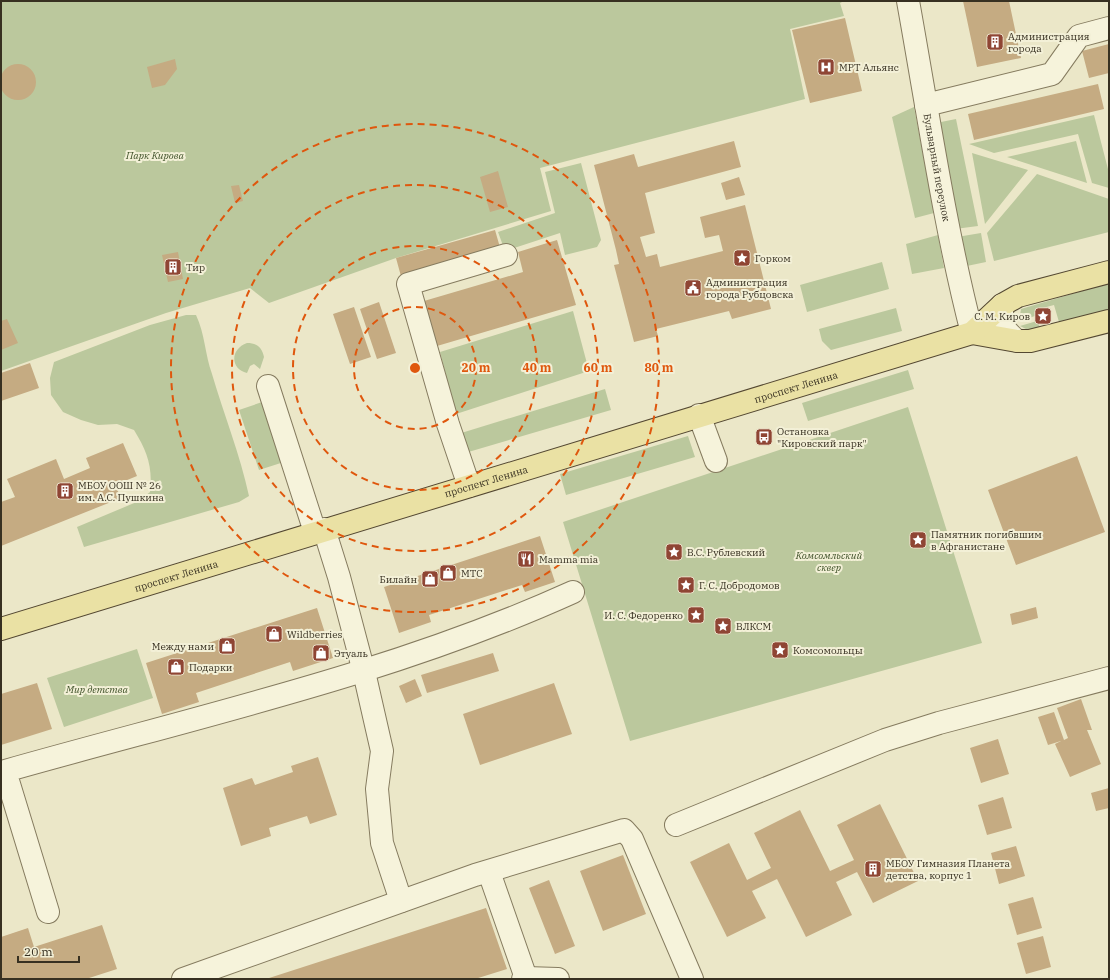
<svg xmlns="http://www.w3.org/2000/svg" width="1110" height="980" viewBox="0 0 1110 980" font-family="'IBM Plex Serif',serif">
  <style>
    .green { fill: #bbc89d }
    .building { fill: #c5ab82 }
    .lines { fill: none; stroke-linecap: round; stroke-linejoin: round }
    .minor-casing { stroke: #857b5f; stroke-width: 24 }
    .major-casing { stroke: #544832; stroke-width: 24 }
    .minor { stroke: #f6f3db; stroke-width: 22 }
    .major { stroke: #eae1a4; stroke-width: 22 }
    .ring { fill: none; stroke: #df570d; stroke-width: 2; stroke-dasharray: 7 5 }
    .labels { text-anchor: middle; dominant-baseline: central; stroke-width: 4; stroke-linejoin: round; paint-order: stroke }
    .poi-label { font-size: 10px; fill: #373021; stroke: #f3f0d7; text-anchor: start }
    .park-label { font-size: 10px; font-style: italic; fill: #40522a; stroke: #f3f0d7 }
    .street-label { font-size: 10px; fill: #373021; stroke: #f3f0d7 }
    .centre { fill: #df570d; stroke: #f3f0d7; stroke-width: 2 }
    .ring-label { font-size: 12px; text-anchor: middle; font-weight: bold; fill: #df570d; stroke: #f3f0d7; stroke-width: 4; stroke-linejoin: round; paint-order: stroke }
  </style>
  <rect width="100%" height="100%" fill="#ebe7c8"/>
  <path class="green" d="M1 1H844L840 3 844 16 790 29 805 99 540 168 551 211 396 258 269 303 250 288 166 313 1 371Z
    M914 107 934 213 915 218 892 117Z
    M1094 115 1109 173V188L1092 183 1078 134 994 153 969 144Z
    M956 119 978 226 955 229 936 123Z
    M1076 141 1087 183 1007 157Z
    M972 153 1028 170 985 224Z
    M581 163 601 240 597 247 565 255 560 233 505 251 498 232 555 213 545 172Z
    M1037 174 1109 199V232L994 261 987 233Z
    M981 233 986 262 962 267 957 237Z
    M938 235 944 268 912 274 906 244Z
    M882 262 889 289 807 312 800 285Z
    M1109 283V316L1036 334 1020 326 1037 321 1040 327 1059 322 1054 305 1035 310V316L1019 321 1021 309Z
    M896 308 902 331 831 350 822 341 819 329Z
    M573 311 589 371 456 414 440 352Z
    M186 315H196C205 334 205 355 212 374 224 415 240 454 249 496L239 502 84 547 77 527 139 501 150 492C153 467 147 451 134 430L117 424 98 425 81 420 63 412 51 395 50 378 54 362 150 325Z
    M247 343C257 343 262 347 264 357L260 369 254 364 250 366 247 373C230 369 230 349 247 343Z
    M908 370 914 389 808 421 802 403Z
    M605 389 611 410 465 453 458 434Z
    M268 400 287 461 259 470 239 410Z
    M908 407 982 643 630 741 563 522Z
    M688 436 695 457 566 495 560 474Z
    M137 649 153 698 64 727 47 678Z"/>
  <path class="building" d="M963 1H1009L1021 58 977 67Z
    M845 18 862 91 810 103 792 30Z
    M1109 44V73L1089 78 1082 51Z
    M175 59 177 69 165 85 152 88 147 67Z
    M0 82a18 18 0 1 1 36 0a18 18 0 1 1-36 0Z
    M1098 84 1104 109 974 140 968 114Z
    M734 141 741 167 645 193 655 233 640 237 646 257 657 254 660 267 723 251 719 235 705 238 700 217 745 205 771 309 732 319 729 311 656 329 658 336 634 342 614 265 619 264 616 250 594 165 634 154 638 167Z
    M498 171 508 207 490 212 480 177Z
    M739 177 745 195 726 200 721 183Z
    M239 185 243 201 235 203 231 186Z
    M495 230 501 251 402 280 396 258Z
    M557 240 576 305 437 346 424 301 523 272 518 252Z
    M178 252 183 279 168 282 162 255Z
    M379 302 396 353 377 359 360 309Z
    M354 307 371 357 350 364 333 314Z
    M7 319 18 343 1 350V321Z
    M30 363 39 388 1 401V373Z
    M123 443 137 476 115 485 121 498 1 546V502L15 497 7 479 56 459 64 479 90 468 86 458Z
    M1077 456 1105 532 1016 565 988 490Z
    M540 536 555 582 525 592 522 585 429 615 431 622 399 633 384 587Z
    M1036 607 1038 618 1012 625 1010 614Z
    M317 608 333 658 293 671 290 662 196 693 199 702 162 714 146 663Z
    M493 653 499 671 427 693 421 675Z
    M415 679 422 696 406 703 399 686Z
    M37 683 52 729 1 745V694Z
    M554 683 572 734 480 765 463 714Z
    M1081 699 1092 730H1087L1101 764 1070 777 1055 744 1061 741 1048 745 1038 717 1054 712 1064 740 1068 738 1057 708Z
    M998 739 1009 774 981 783 970 748Z
    M318 757 337 815 310 824 307 816 269 828 271 836 241 846 223 788 252 778 255 785 293 772 291 766Z
    M1109 788V808L1096 811 1091 793Z
    M1003 797 1012 828 987 835 978 805Z
    M880 804 918 881 873 903 857 872 836 882 852 915 806 937 777 879 752 891 766 918 727 937 690 862 729 843 747 880 771 868 754 833 800 810 830 871 854 860 837 825Z
    M1016 846 1025 876 999 884 991 853Z
    M623 855 646 914 603 931 580 871Z
    M549 880 575 946 555 954 529 888Z
    M1033 897 1042 928 1017 935 1008 904Z
    M486 908 507 969 475 979H266Z
    M102 925 117 969 86 979H1V937L28 928 34 947Z
    M1043 936 1051 967 1026 974 1017 943Z"/>
  <g class="lines">
    <defs>
      <g id="minor">
        <path id="s1" d="M908 1C928 112 944 224 972 333"/>
        <path d="M926 105 1052 74 1079 36 1109 28"/>
        <path d="M1002 305C1002 325 1002 328 1017 341"/>
        <path d="M268 386 315 532"/>
        <path d="M699 415 716 461"/>
        <path d="M469 486 448 424 408 284 506 255"/>
        <path d="M324 529 339 577 364 672 382 751 377 789 382 843 401 901"/>
        <path d="M676 825 885 740 939 723 1109 678"/>
        <path d="M489 872 526 978 523 979"/>
        <path d="M48 912 5 771C195 717 392 674 573 592"/>
        <path d="M526 978 558 979"/>
        <path d="M183 979 475 875 624 830 632 839 692 979"/>
      </g>
      <g id="major">
        <path d="M972 333 1017 341H1030L1109 321"/>
        <path id="s2" d="M1 629 972 333 1002 305 1018 296 1109 272"/>
      </g>
    </defs>
    <use href="#minor" class="minor-casing"/>
    <use href="#major" class="major-casing"/>
    <use href="#minor" class="minor"/>
    <use href="#major" class="major"/>
  </g>
  <g class="ring">
    <circle cx="415" cy="368" r="61"/>
    <circle cx="415" cy="368" r="122"/>
    <circle cx="415" cy="368" r="183"/>
    <circle cx="415" cy="368" r="244"/>
  </g>
  <defs>
    <symbol id="building-square" viewBox="-11 -11 22 22"><rect x="-9" y="-9" width="18" height="18" rx="4" fill="#8f4534" stroke="#f3f0d7"/><path d="M-4-6H4V6H1V3H-1V6H-4ZM-2.5-4.3h1.7v1.8h-1.7ZM.8-4.3h1.7v1.8H.8ZM-2.5-1h1.7V.8h-1.7ZM.8-1h1.7V.8H.8Z" fill="#fff"/></symbol>
    <symbol id="hospital-square" viewBox="-11 -11 22 22"><rect x="-9" y="-9" width="18" height="18" rx="4" fill="#8f4534" stroke="#f3f0d7"/><path d="M-5-5h3v3.5h4V-5h3V5h-3V1.5h-4V5h-3Z" fill="#fff"/></symbol>
    <symbol id="sight-square" viewBox="-11 -11 22 22"><rect x="-9" y="-9" width="18" height="18" rx="4" fill="#8f4534" stroke="#f3f0d7"/><path d="M0-6L1.8-2.2L6-1.7L2.9 1.2L3.7 5.4L0 3.3L-3.7 5.4L-2.9 1.2L-6-1.7L-1.8-2.2Z" fill="#fff"/></symbol>
    <symbol id="civic-square" viewBox="-11 -11 22 22"><rect x="-9" y="-9" width="18" height="18" rx="4" fill="#8f4534" stroke="#f3f0d7"/><path d="M-.6-6.5H3V-4.5H.6V-3L4-1V1h2V6H-6V1h2V-1L-.6-3ZM-1.2 2.5V6h2.4V2.5Z" fill="#fff"/></symbol>
    <symbol id="bus-square" viewBox="-11 -11 22 22"><rect x="-9" y="-9" width="18" height="18" rx="4" fill="#8f4534" stroke="#f3f0d7"/><path d="M-5-6H5V4H4V6H2V4H-2V6H-4V4H-5ZM-3.5-4V0h7V-4ZM-3.5 1.2v1.5H-2V1.2ZM2 1.2v1.5H3.5V1.2Z" fill="#fff"/></symbol>
    <symbol id="restaurant-square" viewBox="-11 -11 22 22"><rect x="-9" y="-9" width="18" height="18" rx="4" fill="#8f4534" stroke="#f3f0d7"/><path d="M-5-6h1v4h1v-4h1v4h1v-4h1v5L-1.5 .5V6h-2V.5L-5-1ZM5-6V6H3V1.5H1.5Q1.5-4 5-6Z" fill="#fff"/></symbol>
    <symbol id="shop-square" viewBox="-11 -11 22 22"><rect x="-9" y="-9" width="18" height="18" rx="4" fill="#8f4534" stroke="#f3f0d7"/><path d="M-5-2.5h2.3a2.7 3.5 0 0 1 5.4 0H5L5.5 6h-11ZM-1.5-2.5h3a1.5 2.3 0 0 0-3 0Z" fill="#fff"/></symbol>
  </defs>
  <g fill-rule="evenodd">
    <use href="#building-square" x="985" y="32" width="20" height="20"/>
    <use href="#hospital-square" x="816" y="57" width="20" height="20"/>
    <use href="#sight-square" x="732" y="248" width="20" height="20"/>
    <use href="#building-square" x="163" y="257" width="20" height="20"/>
    <use href="#civic-square" x="683" y="278" width="20" height="20"/>
    <use href="#sight-square" x="1033" y="306" width="20" height="20"/>
    <use href="#bus-square" x="754" y="427" width="20" height="20"/>
    <use href="#building-square" x="55" y="481" width="20" height="20"/>
    <use href="#sight-square" x="908" y="530" width="20" height="20"/>
    <use href="#sight-square" x="664" y="542" width="20" height="20"/>
    <use href="#restaurant-square" x="516" y="549" width="20" height="20"/>
    <use href="#shop-square" x="438" y="563" width="20" height="20"/>
    <use href="#shop-square" x="420" y="569" width="20" height="20"/>
    <use href="#sight-square" x="676" y="575" width="20" height="20"/>
    <use href="#sight-square" x="686" y="605" width="20" height="20"/>
    <use href="#sight-square" x="713" y="616" width="20" height="20"/>
    <use href="#shop-square" x="264" y="624" width="20" height="20"/>
    <use href="#shop-square" x="217" y="636" width="20" height="20"/>
    <use href="#sight-square" x="770" y="640" width="20" height="20"/>
    <use href="#shop-square" x="311" y="643" width="20" height="20"/>
    <use href="#shop-square" x="166" y="657" width="20" height="20"/>
    <use href="#building-square" x="863" y="859" width="20" height="20"/>
  </g>
  <g class="labels">
    <g class="poi-label">
      <text x="1008" y="36">Администрация<tspan x="1008" dy="12">города</tspan></text>
      <text x="839" y="67">МРТ Альянс</text>
      <text x="755" y="258">Горком</text>
      <text x="186" y="267">Тир</text>
      <text x="706" y="282">Администрация<tspan x="706" dy="12">города Рубцовска</tspan></text>
      <text x="1030" y="316" text-anchor="end">С. М. Киров</text>
      <text x="777" y="431">Остановка<tspan x="777" dy="12">"Кировский парк"</tspan></text>
      <text x="78" y="485">МБОУ ООШ № 26<tspan x="78" dy="12">им. А.С. Пушкина</tspan></text>
      <text x="931" y="534">Памятник погибвшим<tspan x="931" dy="12">в Афганистане</tspan></text>
      <text x="687" y="552">В.С. Рублевский</text>
      <text x="539" y="559">Mamma mia</text>
      <text x="461" y="573">МТС</text>
      <text x="417" y="579" text-anchor="end">Билайн</text>
      <text x="699" y="585">Г. С. Добродомов</text>
      <text x="683" y="615" text-anchor="end">И. С. Федоренко</text>
      <text x="736" y="626">ВЛКСМ</text>
      <text x="287" y="634">Wildberries</text>
      <text x="214" y="646" text-anchor="end">Между нами</text>
      <text x="793" y="650">Комсомольцы</text>
      <text x="334" y="653">Этуаль</text>
      <text x="189" y="667">Подарки</text>
      <text x="886" y="863">МБОУ Гимназия Планета<tspan x="886" dy="12">детства, корпус 1</tspan></text>
    </g>
    <g class="park-label">
      <text x="155" y="155">Парк Кирова</text>
      <text x="829" y="555">Комсомльский<tspan x="829" dy="12">сквер</tspan></text>
      <text x="97" y="689">Мир детства</text>
    </g>
    <g class="street-label">
      <text stroke="none"><textPath href="#s1" startOffset="169">Бульварный переулок</textPath></text>
      <text stroke="none"><textPath href="#s2" startOffset="831">проспект Ленина</textPath></text>
      <text stroke="none"><textPath href="#s2" startOffset="507">проспект Ленина</textPath></text>
      <text stroke="none"><textPath href="#s2" startOffset="183">проспект Ленина</textPath></text>
    </g>
  </g>
  <circle cx="415" cy="368" r="6" class="centre"/>
  <g class="ring-label">
    <text x="476" y="372">20 m</text>
    <text x="537" y="372">40 m</text>
    <text x="598" y="372">60 m</text>
    <text x="659" y="372">80 m</text>
  </g>
  <rect width="1110" height="980" fill="none" stroke="#373021" stroke-width="4"/>
  <path d="M18 956v6h61v-6" fill="none" stroke="#373021" stroke-width="2"/>
  <text x="24" y="956" font-size="12" fill="#373021" stroke="#f3f0d7" stroke-width="3" paint-order="stroke">20 m</text>
</svg>
